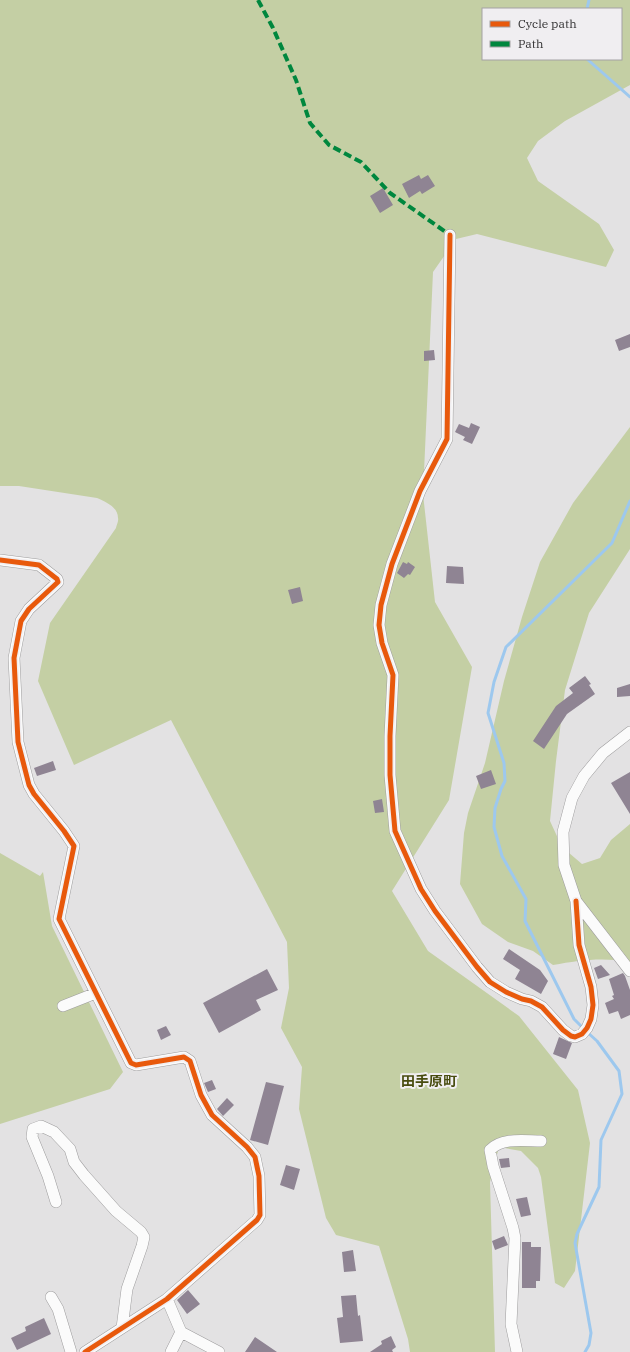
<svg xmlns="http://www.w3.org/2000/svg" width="630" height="1352" viewBox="0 0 630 1352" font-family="'IBM Plex Serif','Noto Sans JP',serif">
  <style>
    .green { fill: #c4cfa4; fill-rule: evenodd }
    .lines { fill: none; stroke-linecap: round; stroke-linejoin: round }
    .stream { stroke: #9dc8ee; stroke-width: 3 }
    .building { fill: #8f8493 }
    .minor-casing { stroke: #9e9d9e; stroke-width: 12 }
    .minor { stroke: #fbfbfb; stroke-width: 11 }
    .quiet { stroke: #00873e; stroke-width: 4; stroke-dasharray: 8 4; stroke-linecap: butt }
    .cycleway-casing { stroke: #f0eef1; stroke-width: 8 }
    .cycleway { stroke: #e8590c; stroke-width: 5 }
    .labels { text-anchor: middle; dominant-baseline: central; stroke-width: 4; stroke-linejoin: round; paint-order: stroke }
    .quarter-label { font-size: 14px; font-weight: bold; fill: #484c0f; stroke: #f0eef1 }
  </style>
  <rect width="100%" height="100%" fill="#e3e2e3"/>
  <path class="green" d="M0 0H630V85L565 121 538 141 527 158 538 181 599 224 614 250 606 267 477 234 456 239 433 272 423 494 435 602 472 667 449 800 392 891 428 951 519 1016 578 1090 590 1143 575 1271 564 1288 555 1283 541 1177 538 1168 521 1151 499 1147 490 1182 495 1352H410L408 1339 379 1246 336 1235 326 1218 299 1109 302 1067 281 1028 289 988 287 942 171 720 74 765 38 681 50 623 116 528C116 526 119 521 118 518 118 507 106 502 97 498L19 486H0ZM483 9H621V59H483Z
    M630 427V549L589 613 565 690 556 761 550 821 562 847 582 864 600 858 611 840 630 824V962C603 957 580 960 553 965L533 951 508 942 482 924 460 884 464 833 468 813 485 763 504 681 522 617 540 562 573 503Z
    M0 853 40 876 43 872 52 926 123 1072 110 1089 0 1124Z"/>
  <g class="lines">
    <path class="stream" d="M587 9 589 0
      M587 59 630 97
      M583 1028 574 1019 525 921 526 899 502 856 494 827 495 808 501 789 505 781 504 763 488 713 494 682 506 647 612 543 630 501
      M585 1352 589 1345 591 1333 575 1243 577 1234 599 1187 601 1140 622 1094 619 1071 597 1041 587 1032"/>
  </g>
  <path class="building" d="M419 175 421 179 428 175 435 186 422 194 420 191 409 198 402 184Z
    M383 188 393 205 380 213 370 196Z
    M630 334V347L619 351 615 340Z
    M434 350 435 360 424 361V351Z
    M471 423 480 427 472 444 463 440 465 437 455 432 459 424 469 428Z
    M403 562 407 564 408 562 415 567 410 575 408 574 404 578 397 573Z
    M447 566 463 567 464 584 446 583Z
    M300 587 303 601 292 604 288 590Z
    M585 676 591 684 589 685 595 694 567 714 544 749 533 741 556 706 573 693 569 688Z
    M630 684V696L617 697V688Z
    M53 761 56 770 37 776 34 768Z
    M491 770 496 784 481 789 476 776Z
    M630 772V814L611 783Z
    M382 799 384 812 375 813 373 801Z
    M509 949 540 970 548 981 541 994 515 979 520 970 503 959Z
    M601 965 610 975 598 979 594 968Z
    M267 969 278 990 256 1000 261 1010 219 1033 203 1003Z
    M623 973 625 976 630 990V1015L621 1019 618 1011 609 1014 605 1003 614 999 612 996 614 995 609 979Z
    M166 1026 171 1035 161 1040 157 1030Z
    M559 1037 572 1043 566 1059 553 1054Z
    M212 1080 216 1089 208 1092 204 1083Z
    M266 1082 284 1086 268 1145 250 1140Z
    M227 1098 234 1105 223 1116 217 1109Z
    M509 1158 510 1167 501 1168 499 1159Z
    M286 1165 300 1169 294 1190 280 1185Z
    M527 1197 531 1215 521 1217 516 1199Z
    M504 1236 508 1245 495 1250 492 1241Z
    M522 1242H531V1247H541L540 1281H536V1288H522Z
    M353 1250 356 1271 344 1272 342 1252Z
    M188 1290 200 1304 187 1314 177 1300Z
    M356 1295 358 1316 360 1315 363 1341 340 1343 337 1318 343 1317 341 1296Z
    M44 1318 51 1334 17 1350 11 1338 26 1331 25 1327Z
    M391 1336 396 1347 392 1350 393 1352H370L382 1344 381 1341Z
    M255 1337 277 1352H245Z"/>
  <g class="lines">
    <defs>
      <path id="minor" d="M450 235 447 439 420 491 392 564 381 605 379 625 382 643 393 675 390 736V775L395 831 421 889 435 911 477 967 490 982 506 992 522 999 531 1001 542 1007 563 1030 571 1036 575 1037 582 1034 587 1028 591 1019 593 1005 591 987 579 945 576 901
        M0 560 39 565 57 579 58 582 29 609 21 621 14 658 18 742 29 785 34 794 64 831 74 846 59 919 131 1063 136 1065 184 1057 190 1061 201 1095 212 1115 247 1147 255 1157 259 1176 260 1215 257 1220 167 1299 85 1352
        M630 732 603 753 584 776 572 798 563 832 564 865 576 901 630 971
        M63 1006 96 993
        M56 1202 48 1176 32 1137 33 1129 41 1126 54 1132 70 1149 74 1162 84 1175 116 1211 141 1232 144 1237 142 1246 127 1289 122 1328
        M51 1297 58 1309 71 1352
        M167 1299 181 1332 219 1352
        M171 1352 181 1332
        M517 1352 511 1324 515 1238 513 1228 493 1166 490 1150C502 1137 525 1141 541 1141"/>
    </defs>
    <use href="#minor" class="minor-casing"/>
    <use href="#minor" class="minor"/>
    <path class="quiet" d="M258 0 273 28 296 80 310 123 329 145 361 162 390 193 450 235"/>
    <defs>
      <path id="cycleway" d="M450 235 447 439 420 491 392 564 381 605 379 625 382 643 393 675 390 736V775L395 831 421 889 435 911 477 967 490 982 506 992 522 999 531 1001 542 1007 563 1030 571 1036 575 1037 582 1034 587 1028 591 1019 593 1005 591 987 579 945 576 901
        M0 560 39 565 57 579 58 582 29 609 21 621 14 658 18 742 29 785 34 794 64 831 74 846 59 919 131 1063 136 1065 184 1057 190 1061 201 1095 212 1115 247 1147 255 1157 259 1176 260 1215 257 1220 167 1299 85 1352"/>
    </defs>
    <use href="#cycleway" class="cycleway-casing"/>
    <use href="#cycleway" class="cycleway"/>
  </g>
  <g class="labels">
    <g class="quarter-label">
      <text x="429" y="1081">田手原町</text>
    </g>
  </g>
  <rect x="482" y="8" width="140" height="52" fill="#f0eef1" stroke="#a4a2a4"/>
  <rect x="490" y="21" width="20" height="6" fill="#e8590c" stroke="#a4a2a4"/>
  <text x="518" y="28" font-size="12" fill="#313031">Cycle path</text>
  <rect x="490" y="41" width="20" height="6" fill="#00873e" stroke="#a4a2a4"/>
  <text x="518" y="48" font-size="12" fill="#313031">Path</text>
</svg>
